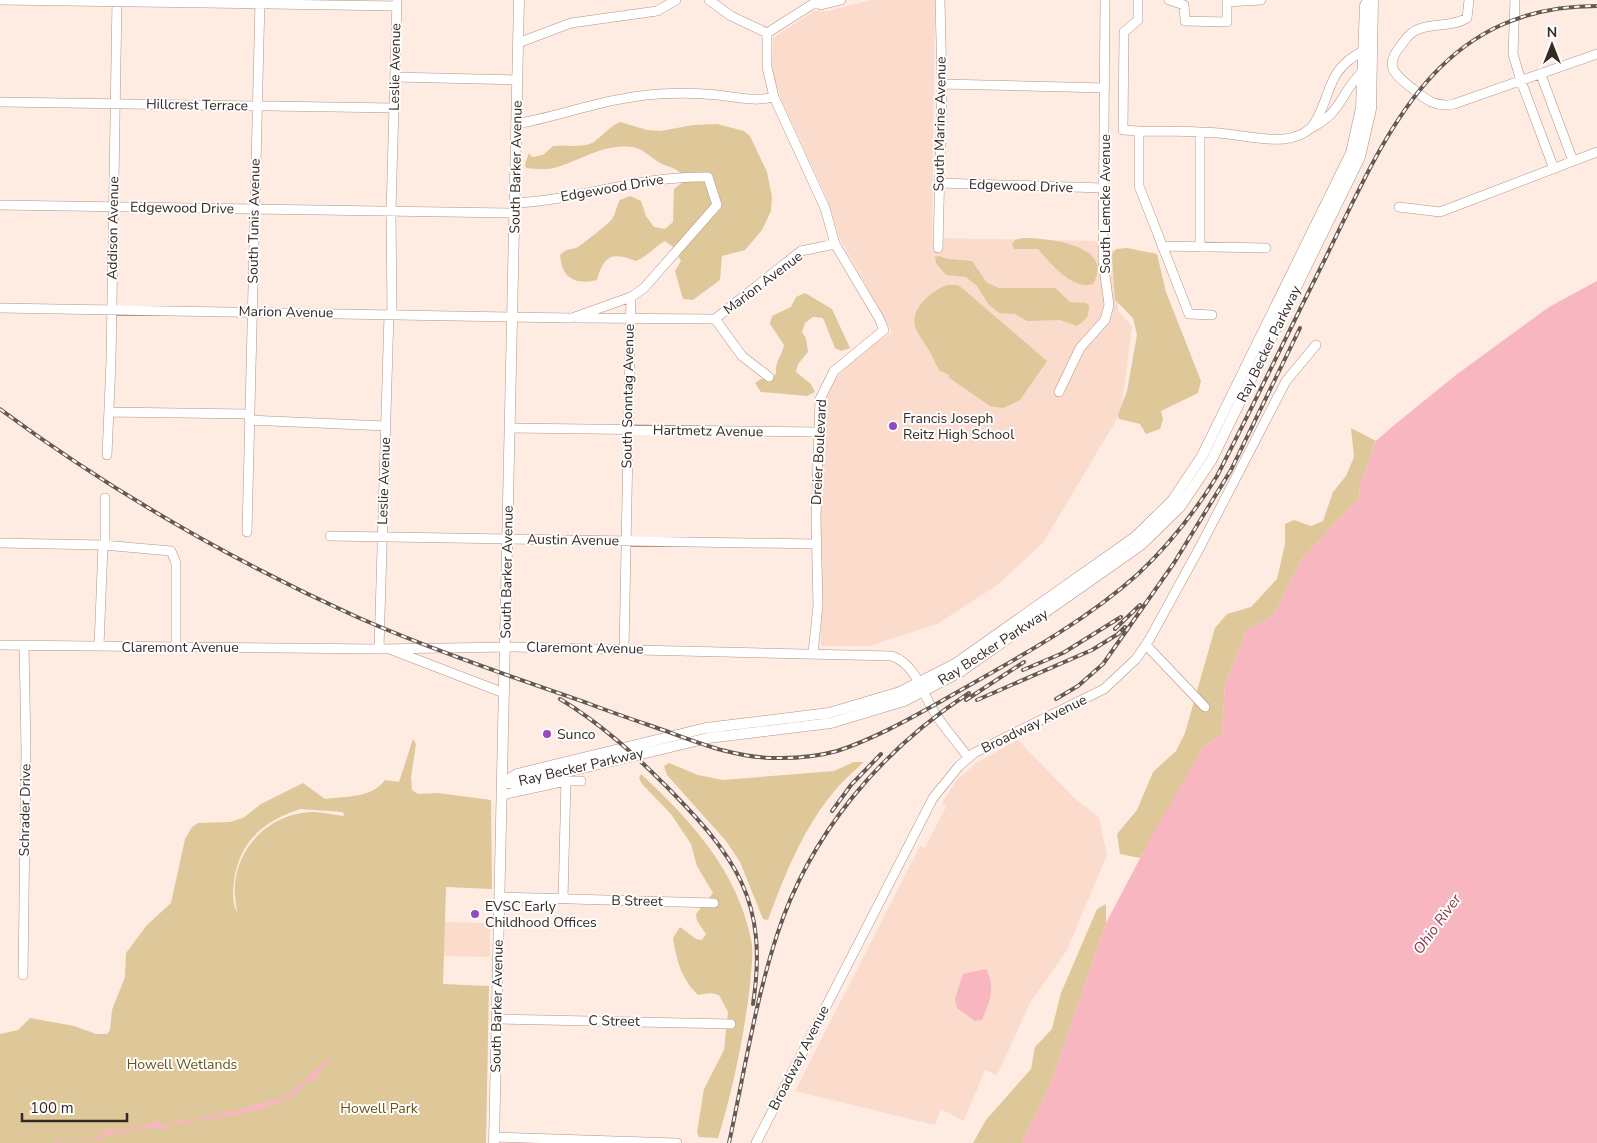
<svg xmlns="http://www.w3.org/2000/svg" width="1597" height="1143" viewBox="0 0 1597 1143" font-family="'Nunito Sans',sans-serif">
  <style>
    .built { fill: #fadbcc }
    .green { fill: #dec798; fill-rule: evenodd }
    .water { fill: #f8b6c0 }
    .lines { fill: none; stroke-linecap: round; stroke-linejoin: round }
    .minor-casing { stroke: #b19486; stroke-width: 10 }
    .major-casing { stroke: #b19486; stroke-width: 11 }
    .minor { stroke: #fff; stroke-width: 9 }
    .major { stroke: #fff; stroke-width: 10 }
    .rail-casing { stroke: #665952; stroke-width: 4 }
    .rail { stroke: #fdfdfd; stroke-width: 2; stroke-dasharray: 5.5; stroke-linecap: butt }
    .poi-dot { fill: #9549bb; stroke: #fdfdfd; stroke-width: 2 }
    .labels { text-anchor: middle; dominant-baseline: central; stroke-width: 4; stroke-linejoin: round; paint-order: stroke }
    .street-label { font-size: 14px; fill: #352923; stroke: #fdfdfd }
    .poi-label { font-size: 14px; fill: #352923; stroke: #fdfdfd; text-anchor: start }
    .park-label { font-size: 14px; fill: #6c5210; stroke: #fdfdfd }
    .water-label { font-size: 15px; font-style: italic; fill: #883a4a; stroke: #fdfdfd }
  </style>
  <rect width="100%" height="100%" fill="#feebe2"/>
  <path class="built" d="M872 0H935L932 238 1094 241 1115 251 1118 311 1132 326 1121 412 1043 543 996 586 937 624 869 646H821L820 538 823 409 833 381 861 353 892 332 840 239 827 198 782 101 772 70 773 38 814 11H827Z
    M1018 740 1074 798 1099 817 1107 855 1067 950 1030 1003 997 1075 985 1070 964 1121 941 1109 935 1125 795 1091 920 846 925 848 946 807 942 803 956 781 976 763Z
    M445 922 490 923V957L443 956Z"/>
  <path class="green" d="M620 122 647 130 661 131 693 125 717 124 744 131 750 136 767 172 772 197 771 211 762 230 745 250 722 256 720 280 693 300 683 299 675 271 681 261 673 247 665 241C654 247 648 256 636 261 612 252 604 255 597 280 574 285 562 278 560 255 568 247 570 251 578 247 581 245 611 222 612 219 616 213 616 207 620 200L630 196 641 201 646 216 654 227 665 229 673 222 674 189 683 182C684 170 672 168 662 164 652 159 646 151 636 148 606 141 581 161 554 168 545 170 535 169 526 168L525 164 529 153 532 157 543 155 553 146C566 145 583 148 594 142 603 135 609 127 620 122Z
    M1023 238C1046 238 1116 244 1093 284 1073 291 1050 263 1038 249H1014L1012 244 1015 240Z
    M1127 248 1157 254 1166 292 1201 381 1198 393 1161 411 1163 419 1160 429 1146 434 1140 424 1119 419 1118 415 1127 391 1137 335 1133 318 1115 300 1112 254 1116 249Z
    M939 256 948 259 972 261 987 283 999 288H1055L1070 302 1086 303 1089 306C1089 317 1086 320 1077 326L1060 320 1027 321 1015 314 999 313 989 305 977 286 966 277 946 275 936 263 935 257Z
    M947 285H958L963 289 1047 361 1020 400 1003 408 990 406 948 377 949 375 942 371 941 372C935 365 934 358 930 352 926 345 920 337 916 329 908 309 932 291 947 285Z
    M805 293 832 309 850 348 841 351 835 348 823 318 813 317 805 323 802 332 806 338 808 352 798 364 796 372 811 384 815 392 807 396 761 392 755 383 761 379H772L776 373C775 361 782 356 784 345L770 324 772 316 791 307 796 297Z
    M1351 428 1376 441 1360 486 1359 498 1302 559 1273 616 1247 630 1225 684 1222 735 1204 746 1140 858 1120 854 1117 834 1137 810 1153 772 1176 751 1185 733 1215 628 1227 614 1251 607 1277 579 1285 544V524L1294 520 1311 526 1323 521 1333 492 1346 476 1354 457Z
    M413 739 416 744 411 777 412 790 418 794 438 793 491 800 492 889 446 887 443 984 489 986 486 1143H0V1034L18 1030 30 1018 74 1026 96 1034H107L110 1030 112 1010 125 977 126 953 147 925 171 903 185 839 192 827 198 823 230 822 243 818 261 804 303 783 325 799C347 796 372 798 385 780L399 782ZM301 809 343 812 344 816C334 815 323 812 313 812 272 813 238 844 235 885 234 894 236 903 237 912 232 903 233 891 234 881 239 842 264 820 301 809Z
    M854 762H864C855 770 845 779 837 788 804 826 785 874 768 920L763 919 740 862 726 841 667 775 664 766 669 763 698 775 723 780 834 771Z
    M641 774C691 820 737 871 751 939 754 953 751 971 750 985 744 1036 733 1089 718 1138L699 1137 697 1132 704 1089 724 1050 728 1012 719 995 710 993 698 995C681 978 677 962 673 938L680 927 696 939 702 940 706 934 697 921 696 914 713 893 697 866 691 844 671 814 642 784 639 778Z
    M1106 904V923L1049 1088 1022 1143H973L986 1120 1031 1069 1035 1047 1052 1029 1061 993 1097 909Z"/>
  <path class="water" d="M1597 281V1143H1022L1049 1088 1106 923 1155 830 1204 746 1222 735 1225 684 1247 630 1273 616 1302 559 1359 498 1360 486 1376 441 1393 426 1456 375 1549 307Z
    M986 969C996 985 990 1003 982 1020L975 1021 957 1008 955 999 963 974Z
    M327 1059 329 1063 324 1066 314 1082 310 1079C306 1082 305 1087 301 1090 271 1115 208 1118 171 1125L164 1129 151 1128 150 1132 149 1128 103 1136 98 1141 90 1139 55 1143 57 1139 61 1141 93 1138 110 1129 114 1131 141 1127 144 1124H154L156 1120 165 1126 181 1119 192 1120 251 1107C256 1101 279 1102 287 1096 300 1086 313 1072 327 1059Z"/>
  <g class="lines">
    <defs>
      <path id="minor" d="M0 0 397 6
        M709 0 731 16 767 33 816 2 821 5 841 0
        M1138 0V20L1124 32 1123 130 1139 131V186L1189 314 1212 315
        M1169 0 1184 5 1185 21 1227 22V2L1261 0
        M1469 0 1467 18C1453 27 1434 23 1419 29 1412 31 1406 38 1402 44 1383 66 1394 74 1413 89 1426 100 1437 108 1454 104L1597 54
        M1515 0 1513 54 1521 81 1554 169
        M767 33V67L774 97 825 208 835 244 879 318 884 330 834 371 820 399 816 518 818 605 813 653
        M518 43 571 23 657 11 676 0
        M1541 75 1573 161
        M395 77 517 80
        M942 84 1105 88
        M0 102 394 108
        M516 124C564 115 610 97 659 94 679 93 698 93 717 95 737 97 754 102 774 97
        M1313 127C1343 111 1340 93 1363 71
        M1139 131C1166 131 1193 131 1219 133 1240 135 1263 141 1284 139 1295 138 1308 133 1314 124 1333 93 1325 71 1363 51
        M939 183 1103 188
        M0 205 515 213
        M1399 207 1440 212 1597 152
        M1162 246 1266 248
        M1200 247V132
        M938 248 942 84 940 0
        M0 308 572 318 631 297 644 288 717 205 708 177C642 175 580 200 515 203
        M392 314 391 211 397 0
        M579 318 715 319 801 251 835 244
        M715 319 742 356 769 377
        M1059 392 1080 348 1105 320 1109 305 1103 261 1105 0
        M109 412 249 414
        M249 420 386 426
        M510 428 817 432
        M107 455 111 361 117 0
        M247 532 260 0
        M330 536 816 544
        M0 543 103 545 171 551 176 563V647
        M105 545V498
        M0 645 379 649 513 647 892 656C916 665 921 690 933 710 943 727 957 742 968 757
        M1146 645 1205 707
        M99 646 103 545
        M379 649 389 314
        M624 649 631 297
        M392 650 504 693
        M502 795 566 781H581
        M500 897 714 903
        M563 899 566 781
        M23 975 26 750 24 645
        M497 1019 731 1024
        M494 1137 677 1143
        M756 1143 933 798 959 766 974 753 1104 689 1136 659 1149 640 1200 547 1286 381 1316 345"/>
      <path id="major" d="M502 783H520L708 738 831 723 904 701 960 672 1141 545 1180 507 1211 461 1360 157 1371 109 1373 0
        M503 783 517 774 706 728 829 713 900 692 955 664 1135 537 1172 501 1202 456 1351 153 1361 108 1365 6 1368 0
        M494 1143 519 0"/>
    </defs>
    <use href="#minor" class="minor-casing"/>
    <use href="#major" class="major-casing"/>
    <use href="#minor" class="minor"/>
    <use href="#major" class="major"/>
    <defs>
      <path id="rail" d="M0 409C111 491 231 560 357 617 432 650 510 676 587 703 613 713 640 722 666 731 704 745 740 759 781 758 800 758 819 756 837 751 871 740 906 721 938 703 1006 664 1079 627 1138 574 1169 545 1195 512 1217 476 1254 404 1289 331 1325 259 1386 135 1435 6 1597 6
        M1115 629 1140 605
        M1023 670 1063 653 1121 617
        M560 699C600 723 633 753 666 786 735 856 769 900 753 1004
        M1056 699 1078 686 1103 664 1174 563 1231 470 1300 328
        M966 700 1024 662
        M977 700 1092 650 1118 634 1125 627
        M832 811 851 785 881 754
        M729 1143C744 1074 755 1002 777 935 810 834 880 751 969 693"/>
    </defs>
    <use href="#rail" class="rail-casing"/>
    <use href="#rail" class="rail"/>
  </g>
  <g class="poi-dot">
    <circle cx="893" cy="426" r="5"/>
    <circle cx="547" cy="734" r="5"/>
    <circle cx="475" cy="914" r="5"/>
  </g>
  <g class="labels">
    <g class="street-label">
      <text transform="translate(395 67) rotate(-89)">Leslie Avenue</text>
      <text transform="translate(197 105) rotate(1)">Hillcrest Terrace</text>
      <text transform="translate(940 124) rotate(-89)">South Marine Avenue</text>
      <text transform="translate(516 167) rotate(-89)">South Barker Avenue</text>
      <text transform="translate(1021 186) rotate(2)">Edgewood Drive</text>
      <text transform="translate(612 188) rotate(-10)">Edgewood Drive</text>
      <text transform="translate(1105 204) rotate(-90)">South Lemcke Avenue</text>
      <text transform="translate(182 208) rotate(1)">Edgewood Drive</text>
      <text transform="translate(254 221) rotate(-89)">South Tunis Avenue</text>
      <text transform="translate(113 228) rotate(-89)">Addison Avenue</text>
      <text transform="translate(763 283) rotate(-37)">Marion Avenue</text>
      <text transform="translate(286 312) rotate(1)">Marion Avenue</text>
      <text transform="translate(1269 344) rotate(-64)">Ray Becker Parkway</text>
      <text transform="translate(628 396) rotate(-89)">South Sonntag Avenue</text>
      <text transform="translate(708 431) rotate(1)">Hartmetz Avenue</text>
      <text transform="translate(819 452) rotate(-87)">Dreier Boulevard</text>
      <text transform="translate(384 481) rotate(-88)">Leslie Avenue</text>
      <text transform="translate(573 540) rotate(1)">Austin Avenue</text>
      <text transform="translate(507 572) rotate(-89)">South Barker Avenue</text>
      <text x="180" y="647">Claremont Avenue</text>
      <text transform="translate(993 647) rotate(-33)">Ray Becker Parkway</text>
      <text transform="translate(585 648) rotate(1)">Claremont Avenue</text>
      <text transform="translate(1034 724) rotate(-26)">Broadway Avenue</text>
      <text transform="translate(581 767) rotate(-13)">Ray Becker Parkway</text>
      <text transform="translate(25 810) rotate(-89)">Schrader Drive</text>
      <text transform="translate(637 901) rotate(1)">B Street</text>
      <text transform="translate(497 1006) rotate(-89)">South Barker Avenue</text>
      <text transform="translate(614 1021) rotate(1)">C Street</text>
      <text transform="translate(799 1058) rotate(-63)">Broadway Avenue</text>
    </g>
    <g class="poi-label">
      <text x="903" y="418">Francis Joseph<tspan x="903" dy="16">Reitz High School</tspan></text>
      <text x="557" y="734">Sunco</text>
      <text x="485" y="906">EVSC Early<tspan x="485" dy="16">Childhood Offices</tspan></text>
    </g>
    <g class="park-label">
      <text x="182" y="1064">Howell Wetlands</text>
      <text x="379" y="1108">Howell Park</text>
    </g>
    <g class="water-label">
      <text transform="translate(1437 924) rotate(-54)">Ohio River</text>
    </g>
  </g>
  <g transform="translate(1552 45)" stroke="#fdfdfd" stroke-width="4" paint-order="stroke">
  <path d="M0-4L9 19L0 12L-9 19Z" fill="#352923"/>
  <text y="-8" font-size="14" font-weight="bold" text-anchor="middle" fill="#352923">N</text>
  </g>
  <path d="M22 1113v8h105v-8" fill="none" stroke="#352923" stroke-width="2.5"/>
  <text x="30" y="1113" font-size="15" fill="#352923" stroke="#fdfdfd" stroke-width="4" paint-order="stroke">100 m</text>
</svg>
